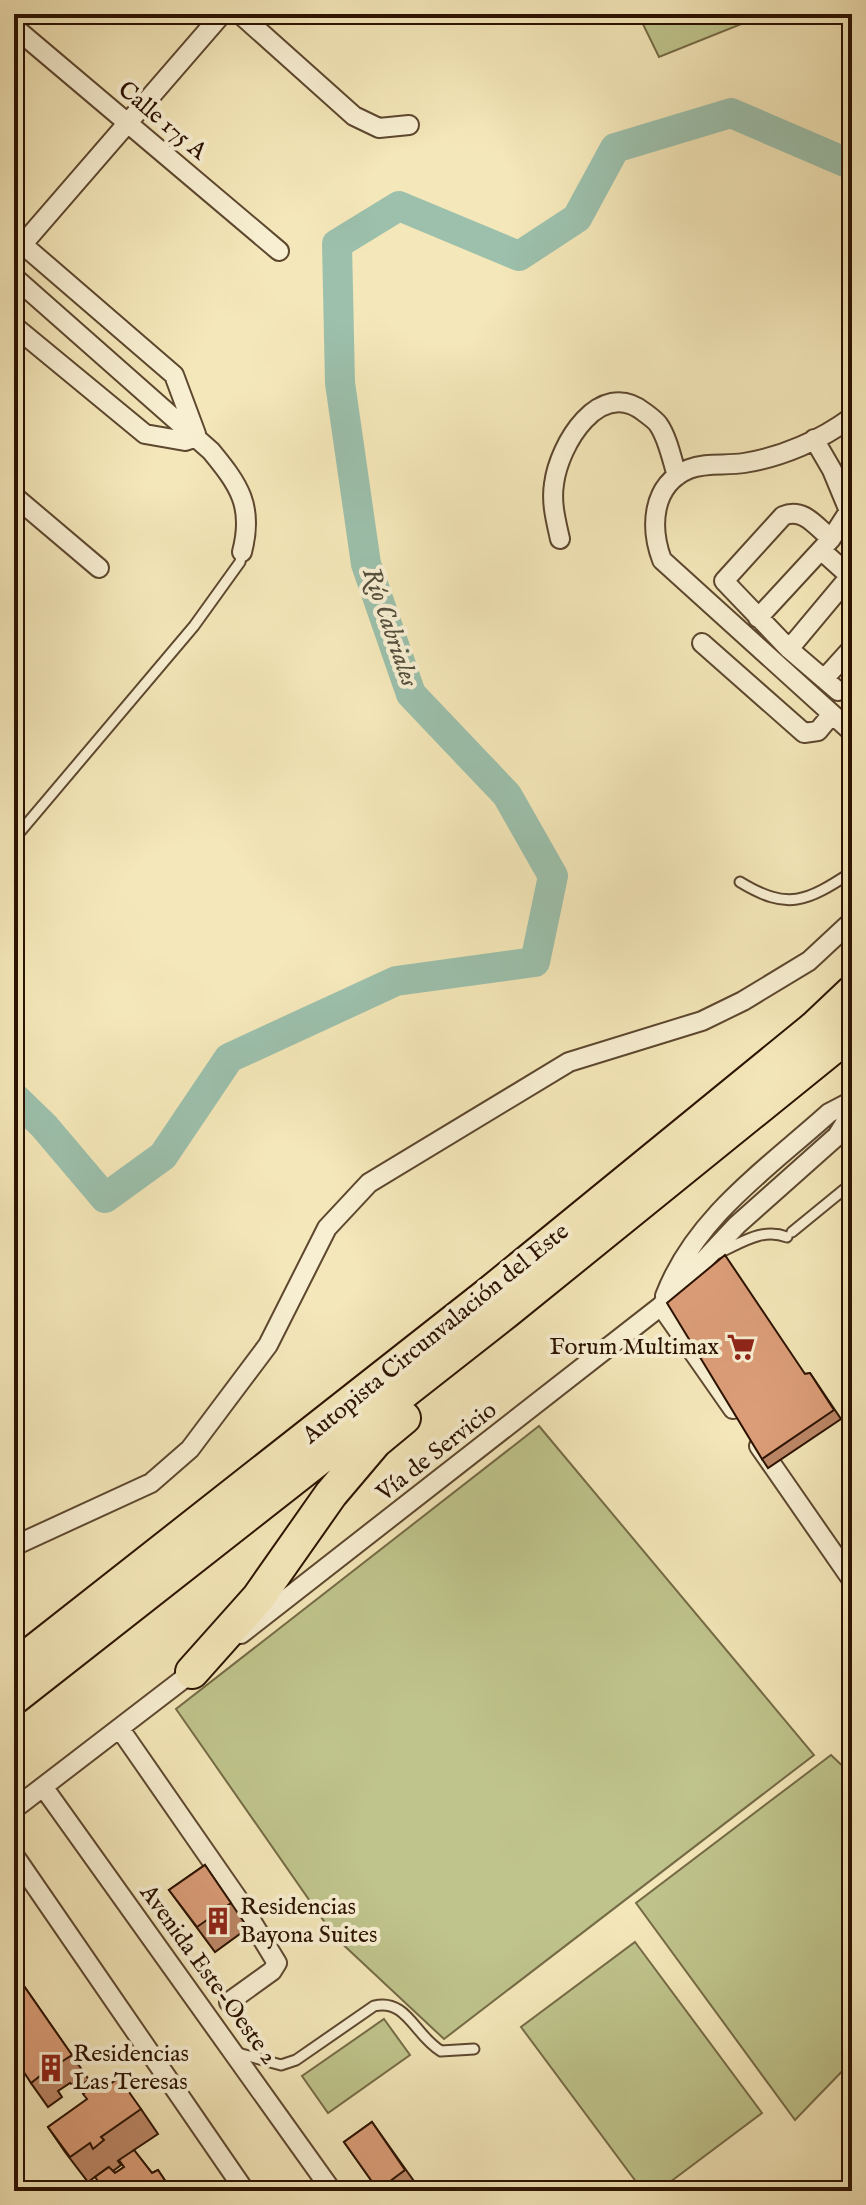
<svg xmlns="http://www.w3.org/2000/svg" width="866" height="2205" viewBox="0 0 866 2205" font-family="'IM FELL English',serif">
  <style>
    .green { fill: #bfc48c; stroke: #756b46; stroke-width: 2 }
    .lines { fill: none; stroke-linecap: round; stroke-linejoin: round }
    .river { stroke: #9cc0ac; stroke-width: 30 }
    .lane-casing { stroke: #5d472f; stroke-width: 13 }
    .street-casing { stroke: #5d472f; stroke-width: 22 }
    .highway-casing { stroke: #2b1201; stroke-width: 36 }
    .lane { stroke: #f8efd2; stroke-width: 9 }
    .street { stroke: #f8efd2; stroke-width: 18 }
    .highway { stroke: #f4e7b9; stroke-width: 32 }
    .wall { fill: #bc8767; stroke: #2b1201; stroke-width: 2; fill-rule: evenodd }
    .building { fill: #db9d78; stroke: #2b1201; stroke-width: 2 }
    .labels { text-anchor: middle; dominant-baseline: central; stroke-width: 8; stroke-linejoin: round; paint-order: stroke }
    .street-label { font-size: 24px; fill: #2b1201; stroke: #f8efd2 }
    .poi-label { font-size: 24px; fill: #2b1201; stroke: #f8efd2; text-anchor: start }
    .water-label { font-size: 26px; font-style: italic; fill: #534f3d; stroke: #f8efd2 }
  </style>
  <rect width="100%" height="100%" fill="#f4e7b9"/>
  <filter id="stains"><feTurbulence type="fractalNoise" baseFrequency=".0025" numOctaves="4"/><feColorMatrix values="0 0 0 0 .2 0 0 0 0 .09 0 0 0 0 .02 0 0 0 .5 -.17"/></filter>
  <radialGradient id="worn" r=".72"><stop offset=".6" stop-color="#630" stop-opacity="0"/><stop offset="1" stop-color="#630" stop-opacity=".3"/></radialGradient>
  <path class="green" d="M638 14H766L659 57Z
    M539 1426 814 1755 444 2039 335 1937 176 1709Z
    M831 1755 852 1775V2061L795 2120 636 1903Z
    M635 1942 762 2113 658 2191H643L521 2027Z
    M384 2019 410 2055 328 2113 302 2076Z"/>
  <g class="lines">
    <path class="river" d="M14 1097 44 1126 105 1198 163 1156 229 1058 396 981 535 962 553 876 507 795 411 694 366 564 340 383 337 244 399 206 519 256 577 218 615 148 731 113 852 165"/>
    <defs>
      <path id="lane" d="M14 839 194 626 240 562 242 552
        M740 882C788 911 806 902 852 872
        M792 1232 852 1183
        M716 1254C740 1244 761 1227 787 1237
        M851 1317H852
        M238 2053 281 2065 296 2060 374 2006C407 1998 415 2036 441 2051L474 2049"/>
      <path id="street" d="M240 14 354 116 379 128 409 125
        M14 27 279 251
        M14 237 174 375 196 434
        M22 245 222 14
        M14 277 211 451C239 485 254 506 242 552
        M14 326 145 434 185 441 197 437
        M852 417C821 440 782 457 744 463 726 466 706 462 689 469 651 485 650 528 662 560L852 732
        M14 496 99 568
        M560 539C556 521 551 503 554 484 559 444 600 377 644 412 648 415 655 420 658 424 668 438 672 460 677 476
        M831 539C816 526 803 507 783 516L724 581 789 649 838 691
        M821 550 852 578
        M758 618 831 539 849 511 832 470 814 439
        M702 643 804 733 818 731 832 714
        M789 649 850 576
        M824 679 852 648
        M665 1296C695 1217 768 1168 829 1113L852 1101
        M661 1306 733 1409
        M759 1446 852 1580
        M14 1546 151 1483 190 1449 268 1345 327 1228 369 1183 569 1062 702 1021 743 1001 809 961 852 921
        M241 1634 661 1306 737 1225 837 1136 852 1112
        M120 1729 238 1899 277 1963 272 1971 229 2002
        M44 1788 332 2191
        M14 1809 199 1667
        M14 1855 245 2191"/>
      <path id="highway" d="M14 1667 487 1295 814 1028 852 992
        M192 1672 258 1598 331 1494 375 1442 404 1418
        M14 1698 506 1312 852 1032"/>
    </defs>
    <use href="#lane" class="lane-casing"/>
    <use href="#street" class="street-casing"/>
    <use href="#highway" class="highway-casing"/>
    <use href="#lane" class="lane"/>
    <use href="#street" class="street"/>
    <use href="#highway" class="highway"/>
  </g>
  <path class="wall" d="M810 1373 841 1419 768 1468 762 1459 805 1374Z
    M205 1865 248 1928 215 1952 169 1890Z
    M24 1986 89 2080 76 2088 70 2083 58 2091 62 2097 48 2107 31 2083 17 2007Z
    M100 2091 141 2109 158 2134 134 2150 152 2173 158 2170 172 2191H105L107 2168 88 2182 65 2152 48 2127ZM120 2160 124 2167 115 2173 113 2171 121 2165 118 2161Z
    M372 2122 421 2191H379L344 2142Z"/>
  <path class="building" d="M725 1255 805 1374 810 1373 834 1410 762 1459 667 1303Z
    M205 1865 231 1903 197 1927 169 1890Z
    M24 1986 72 2055 58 2064 53 2058 41 2066 45 2072 31 2083 14 2057V2009L17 2007 14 2000V1994Z
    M119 2078 141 2109 101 2137 104 2140 93 2149 90 2143 70 2157 48 2127 87 2099 83 2094 96 2084 100 2091Z
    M372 2122 405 2170 378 2190 344 2142Z
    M134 2150 152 2173 158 2170 166 2182 160 2187 163 2191H105L95 2177 109 2167 115 2173 124 2167 119 2160Z
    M414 2182 421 2191H402Z"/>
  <defs>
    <symbol id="supermarket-bare" viewBox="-9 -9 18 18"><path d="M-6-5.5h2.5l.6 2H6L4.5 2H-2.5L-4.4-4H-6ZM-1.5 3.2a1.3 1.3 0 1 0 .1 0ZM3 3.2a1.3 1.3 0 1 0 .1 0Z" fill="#8f2418" stroke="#f8efd2" stroke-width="2.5" paint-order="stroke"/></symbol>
    <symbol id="building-bare" viewBox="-9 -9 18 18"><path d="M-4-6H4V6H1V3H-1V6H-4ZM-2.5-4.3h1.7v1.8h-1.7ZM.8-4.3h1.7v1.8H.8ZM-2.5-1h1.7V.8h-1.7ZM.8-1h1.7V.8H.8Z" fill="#8f2418" stroke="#f8efd2" stroke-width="2.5" paint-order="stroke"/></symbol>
  </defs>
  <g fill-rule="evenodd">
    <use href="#supermarket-bare" x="721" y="1327" width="40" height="40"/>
    <use href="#building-bare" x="198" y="1901" width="40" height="40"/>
    <use href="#building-bare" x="31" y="2048" width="40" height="40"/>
  </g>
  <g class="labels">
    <g class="street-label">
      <text transform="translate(162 121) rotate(40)">Calle 175 A</text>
      <text transform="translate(436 1334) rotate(-39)">Autopista Circunvalación del Este</text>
      <text transform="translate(437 1452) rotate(-38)">Vía de Servicio</text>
      <text transform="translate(208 1975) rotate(54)">Avenida Este-Oeste 2</text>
    </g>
    <g class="poi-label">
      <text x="719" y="1347" text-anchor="end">Forum Multimax</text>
      <text x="240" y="1907">Residencias<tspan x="240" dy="28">Bayona Suites</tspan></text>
      <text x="73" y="2054">Residencias<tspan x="73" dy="28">Las Teresas</tspan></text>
    </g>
    <g class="water-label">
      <text transform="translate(390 627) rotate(71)">Río Cabriales</text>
    </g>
  </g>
  <rect width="866" height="2205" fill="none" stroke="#f4e7b9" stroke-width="48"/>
  <rect x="16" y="16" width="834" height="2173" fill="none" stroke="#2b1201" stroke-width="4"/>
  <rect x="24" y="24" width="818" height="2157" fill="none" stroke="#2b1201" stroke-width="2"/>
  <rect width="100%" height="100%" filter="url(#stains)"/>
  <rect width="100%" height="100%" fill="url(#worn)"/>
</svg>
